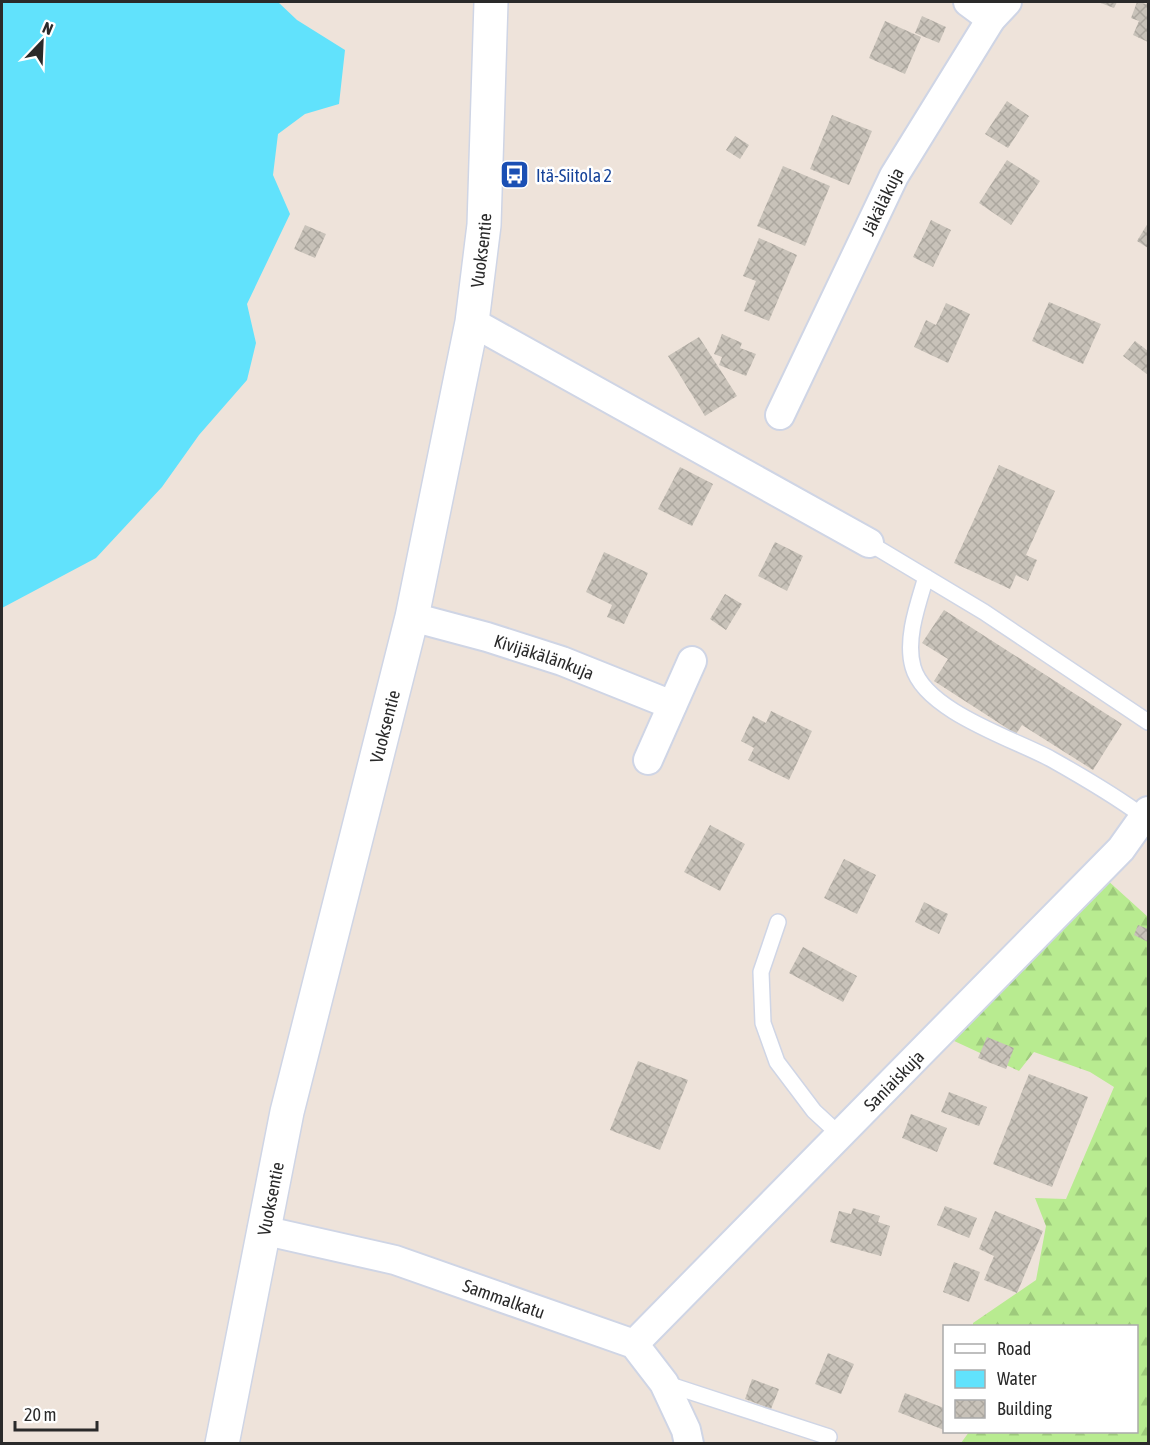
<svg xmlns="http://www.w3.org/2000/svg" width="1150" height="1445" viewBox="0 0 1150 1445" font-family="'Asap Condensed',sans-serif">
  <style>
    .forest { fill: url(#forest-firs) }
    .water { fill: #61e2fc }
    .building { fill: url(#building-cross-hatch) }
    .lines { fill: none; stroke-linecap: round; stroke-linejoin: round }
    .service-casing { stroke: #cfd5e5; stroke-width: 18 }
    .minor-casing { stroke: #cfd5e5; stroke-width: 32 }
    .tertiary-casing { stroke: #cfd5e5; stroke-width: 36 }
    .service { stroke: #fff; stroke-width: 15 }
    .minor { stroke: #fff; stroke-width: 28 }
    .tertiary { stroke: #fff; stroke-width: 33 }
    .labels { text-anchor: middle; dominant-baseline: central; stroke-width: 5; stroke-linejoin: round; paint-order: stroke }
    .transit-label { font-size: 18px; fill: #164399; stroke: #fff; text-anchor: start }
    .street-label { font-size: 18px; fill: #2a2a2a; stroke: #fff }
  </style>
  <defs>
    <pattern id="forest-firs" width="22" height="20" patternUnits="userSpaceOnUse" patternTransform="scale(1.5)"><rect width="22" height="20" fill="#b8eb90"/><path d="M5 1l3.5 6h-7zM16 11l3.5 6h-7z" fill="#9eca7c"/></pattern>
    <pattern id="building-cross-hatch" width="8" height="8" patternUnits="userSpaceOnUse" patternTransform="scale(1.5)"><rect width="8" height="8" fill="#c8c2b9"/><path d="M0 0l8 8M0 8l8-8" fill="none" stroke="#aca79f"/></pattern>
  </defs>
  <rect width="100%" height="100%" fill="#eee3da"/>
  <path class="forest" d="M1106 879 1148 917V1443H961L969 1432H1136V1326H973V1323L1036 1280 1046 1226 1035 1198 1066 1199 1114 1087 1090 1072 1034 1052 1019 1071 952 1040Z"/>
  <path class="water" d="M2 2H278L297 20 345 50 339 104 305 114 278 134 273 175 290 214 247 304 256 343 247 380 199 435 162 487 96 558 2 608Z"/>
  <path class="building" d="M1098 2H1117L1114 8Z
    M1137 2 1146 4 1148 2V42L1133 35 1139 21 1131 18Z
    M922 16 946 27 939 43 915 33Z
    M885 21 921 37 905 74 869 58Z
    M1007 101 1029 116 1008 148 985 134Z
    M832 115 872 131 849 185 810 169Z
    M735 136 749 145 740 159 726 150Z
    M1007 160 1040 181 1011 225 979 203Z
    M783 166 830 186 805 246 757 226Z
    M931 220 951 230 933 267 913 257Z
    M1148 223V248L1137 241Z
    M305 225 326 234 315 258 294 249Z
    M759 238 797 255 769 321 744 311 756 281 743 276Z
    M1049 302 1101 324 1083 364 1032 341Z
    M946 303 970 314 948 363 914 347 926 320 936 325Z
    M722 334 742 343 740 348 756 354 746 376 719 365 722 357 714 354Z
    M699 337 737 396 705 416 668 356Z
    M1135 341 1148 351V375L1123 356Z
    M999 465 1055 491 1026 555 1037 560 1028 581 1016 575 1010 589 954 563Z
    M680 467 713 484 692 526 658 509Z
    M775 542 803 556 787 591 758 576Z
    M604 552 648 573 624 624 607 617 612 605 586 592Z
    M725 594 742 604 726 630 710 619Z
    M944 610 1122 724 1093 770 1022 725 1016 734 934 681 948 659 922 643Z
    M771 711 812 731 789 780 748 760 754 748 741 741 753 716 766 723Z
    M710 825 745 844 720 891 684 872Z
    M844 859 876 875 857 914 824 898Z
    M924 902 948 914 939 934 915 922Z
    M1138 925 1148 929V942L1134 935Z
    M803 947 857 976 843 1002 789 973Z
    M987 1037 1014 1048 1006 1069 978 1058Z
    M638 1061 688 1080 660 1150 610 1130Z
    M1029 1074 1088 1097 1052 1187 993 1164Z
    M949 1092 987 1107 979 1126 941 1112Z
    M911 1114 947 1128 937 1152 902 1138Z
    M945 1206 977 1218 969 1238 937 1225Z
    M853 1208 880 1216 878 1222 890 1226 881 1256 830 1242 839 1211 851 1214Z
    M995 1211 1043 1231 1017 1293 984 1280 994 1256 979 1249Z
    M954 1262 980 1272 969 1302 943 1292Z
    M828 1353 854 1364 841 1394 815 1384Z
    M752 1379 779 1389 771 1409 745 1399Z
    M905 1393 944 1408V1430L898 1412Z"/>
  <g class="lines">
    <defs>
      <path id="service" d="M869 543 984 612 1148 722
        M926 577C918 604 905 639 913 667 925 711 1014 739 1051 759 1083 777 1114 795 1144 817
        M778 922 761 972 763 1023 777 1062 814 1111 841 1136
        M664 1383 829 1437"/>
      <g id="minor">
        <path d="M968 2 991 19"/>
        <path d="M472 322 869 543"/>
        <path id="s1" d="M780 415 894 176 991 19 1007 2"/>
        <path id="s2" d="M412 617 487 637 562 661 672 705"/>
        <path d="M648 760 692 661"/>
        <path id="s3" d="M262 1230 395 1260 634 1344 664 1383 686 1430 689 1444"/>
        <path id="s4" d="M634 1344 1121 849 1148 811"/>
      </g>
      <g id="tertiary">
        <path id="s5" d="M222 1444 287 1112 412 617 472 322 484 225 491 2"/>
      </g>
    </defs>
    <use href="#service" class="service-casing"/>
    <use href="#minor" class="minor-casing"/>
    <use href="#tertiary" class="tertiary-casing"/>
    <use href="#service" class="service"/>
    <use href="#minor" class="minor"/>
    <use href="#tertiary" class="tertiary"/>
  </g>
  <defs>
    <symbol id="bus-square" viewBox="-11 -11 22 22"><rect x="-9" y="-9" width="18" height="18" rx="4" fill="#1a4fb4" stroke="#fff"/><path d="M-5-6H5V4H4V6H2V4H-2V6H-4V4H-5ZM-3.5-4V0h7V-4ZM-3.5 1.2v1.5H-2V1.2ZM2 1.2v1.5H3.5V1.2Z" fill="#fff"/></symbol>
  </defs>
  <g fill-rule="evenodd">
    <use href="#bus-square" x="498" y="158" width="33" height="33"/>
  </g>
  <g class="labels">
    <g class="transit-label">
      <text x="536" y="175">Itä-Siitola 2</text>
    </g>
    <g class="street-label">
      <text stroke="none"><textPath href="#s1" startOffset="237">Jäkäläkuja</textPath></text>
      <text stroke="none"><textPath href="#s5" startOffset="1222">Vuoksentie</textPath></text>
      <text stroke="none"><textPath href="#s2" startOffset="138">Kivijäkälänkuja</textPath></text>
      <text stroke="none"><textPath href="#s5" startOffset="736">Vuoksentie</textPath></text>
      <text stroke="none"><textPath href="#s4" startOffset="370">Saniaiskuja</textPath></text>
      <text stroke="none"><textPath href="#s5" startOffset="250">Vuoksentie</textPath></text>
      <text stroke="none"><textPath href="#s3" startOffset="252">Sammalkatu</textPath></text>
    </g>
  </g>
  <rect width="1150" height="1445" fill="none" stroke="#2a2a2a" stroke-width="6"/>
  <rect x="943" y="1325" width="195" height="108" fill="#ffffff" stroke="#aaaaaa" stroke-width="1.5"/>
  <rect x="955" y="1344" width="30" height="9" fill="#ffffff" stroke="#aaaaaa" stroke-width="1.5"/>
  <text x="997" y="1355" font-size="18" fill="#2a2a2a">Road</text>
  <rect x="955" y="1370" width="30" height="18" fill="#61e2fc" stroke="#aaaaaa" stroke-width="1.5"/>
  <text x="997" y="1385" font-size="18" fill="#2a2a2a">Water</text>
  <rect x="955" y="1400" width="30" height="18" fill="url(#building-cross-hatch)" stroke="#aaaaaa" stroke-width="1.5"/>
  <text x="997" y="1415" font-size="18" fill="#2a2a2a">Building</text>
  <g transform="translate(42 42) rotate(23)" stroke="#ffffff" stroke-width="4.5" paint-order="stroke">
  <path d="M0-4.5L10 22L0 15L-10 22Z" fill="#2a2a2a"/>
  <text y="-9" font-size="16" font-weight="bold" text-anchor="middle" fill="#2a2a2a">N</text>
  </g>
  <path d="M15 1421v9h82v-9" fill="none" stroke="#2a2a2a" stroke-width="3"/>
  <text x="24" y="1421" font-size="18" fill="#2a2a2a" stroke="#ffffff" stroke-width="4.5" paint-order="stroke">20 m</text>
</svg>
